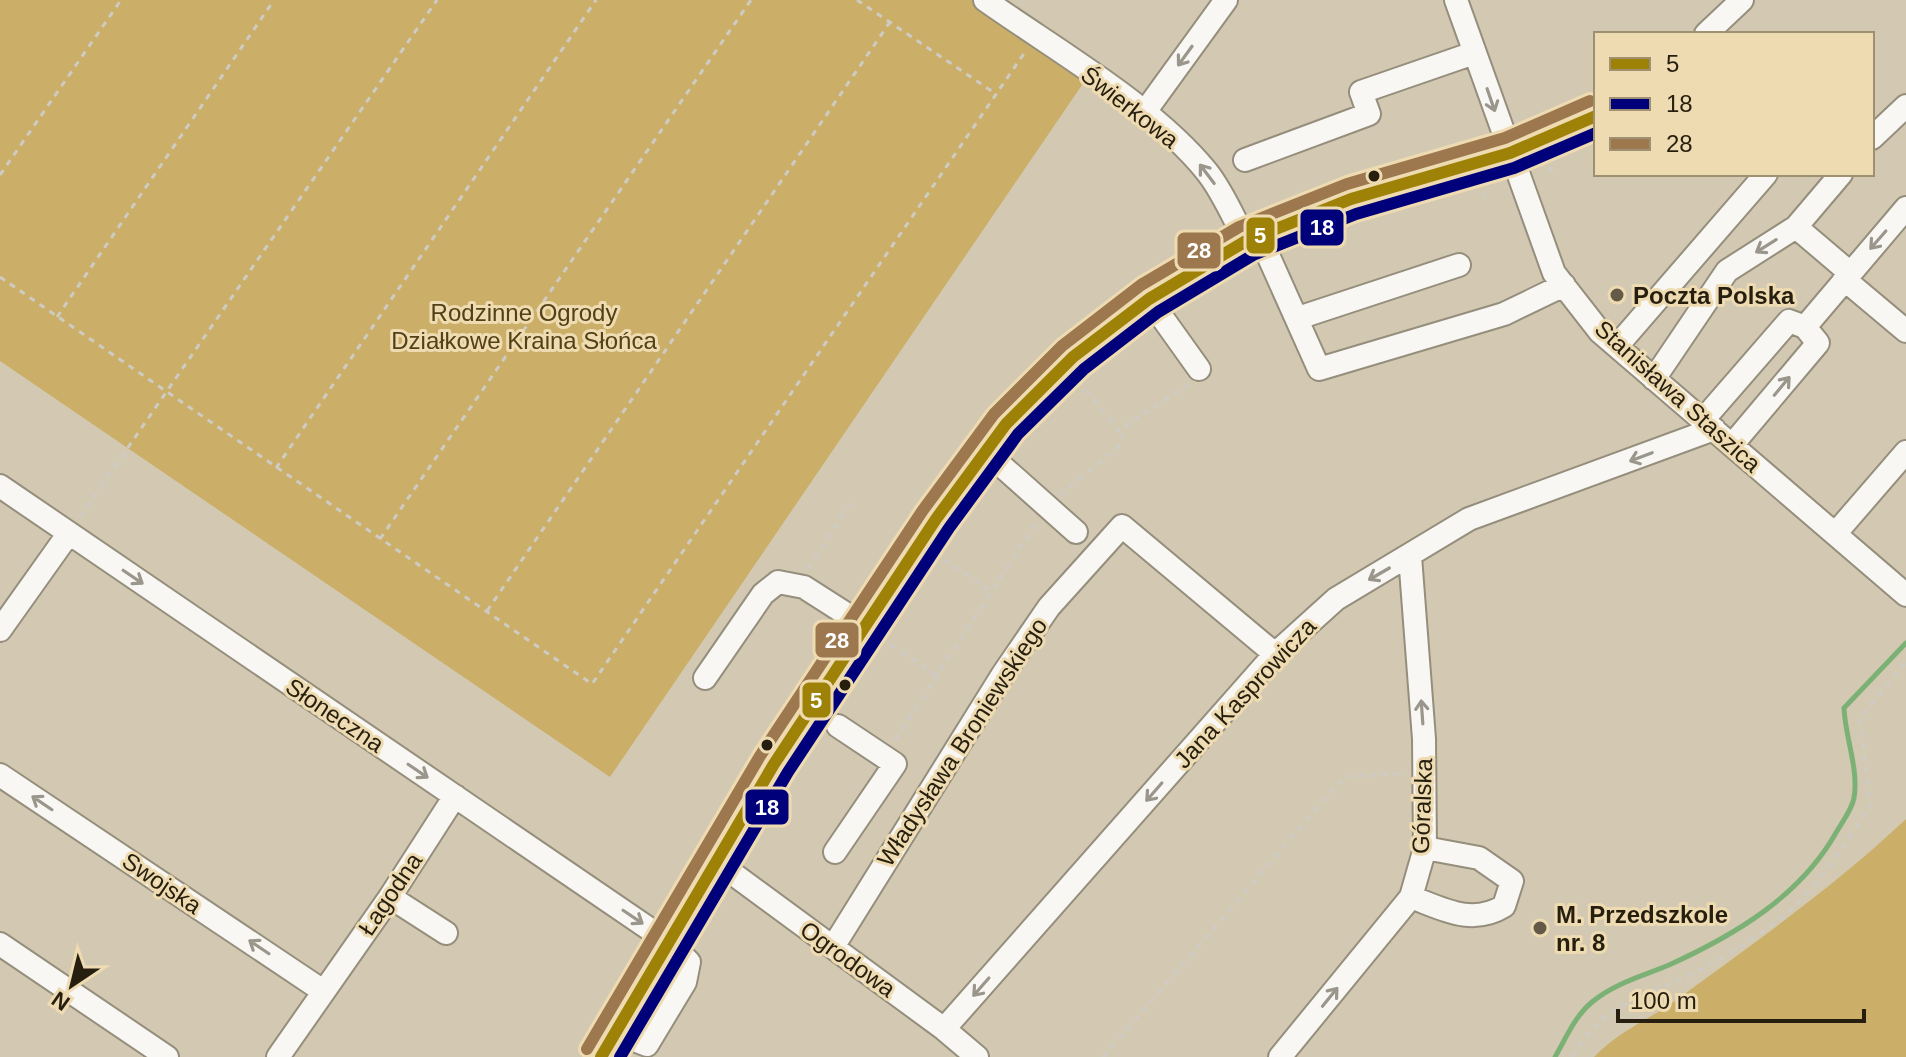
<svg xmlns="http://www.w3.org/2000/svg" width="1906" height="1057" viewBox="0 0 1906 1057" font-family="Arial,sans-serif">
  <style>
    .green { fill: #cbaf68 }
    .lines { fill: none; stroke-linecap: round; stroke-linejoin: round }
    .stream { stroke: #7cb176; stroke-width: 5 }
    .minor-casing { stroke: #958e7c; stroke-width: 26 }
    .path { stroke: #cecbc4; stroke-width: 3; stroke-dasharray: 6 6; stroke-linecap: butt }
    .minor { stroke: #f8f7f3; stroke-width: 22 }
    .bus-1-casing { stroke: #eedbb1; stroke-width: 18 }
    .bus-2-casing { stroke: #eedbb1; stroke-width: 18 }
    .bus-3-casing { stroke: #eedbb1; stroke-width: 18 }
    .bus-1 { stroke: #9d8207; stroke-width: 12 }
    .bus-2 { stroke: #00007b; stroke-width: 12 }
    .bus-3 { stroke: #9d784f; stroke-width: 12 }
    .oneway { stroke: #9a968c }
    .bus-dot { fill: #261f0f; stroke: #eedbb1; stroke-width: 3 }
    .poi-dot { fill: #635a48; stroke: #eedbb1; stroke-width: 3 }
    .labels { text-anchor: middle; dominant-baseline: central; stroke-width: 6; stroke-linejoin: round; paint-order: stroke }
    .street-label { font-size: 24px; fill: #261f0f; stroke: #eedbb1 }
    .poi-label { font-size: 24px; font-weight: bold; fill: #261f0f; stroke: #eedbb1; text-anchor: start }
    .park-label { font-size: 24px; fill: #534014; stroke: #eedbb1 }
    .line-badge { stroke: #eedbb1; stroke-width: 3 }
    .badge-label { font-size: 22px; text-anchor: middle; font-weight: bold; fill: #fff }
  </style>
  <rect width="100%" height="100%" fill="#d3c9b2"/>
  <path class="green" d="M0 0H972L1084 82 610 777 0 361Z
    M1906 819V1057H1594C1620 1030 1649 1020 1679 998 1757 941 1836 885 1906 819Z"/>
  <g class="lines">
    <path class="stream" d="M1555 1057C1566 1038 1575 1016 1592 1002 1615 983 1643 976 1669 965 1735 935 1801 896 1837 831 1843 821 1852 809 1854 798 1859 769 1845 737 1844 708L1906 643"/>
    <defs>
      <path id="minor" d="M985 0C1054 49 1154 106 1207 172 1223 192 1234 219 1246 241
        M1456 0 1554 273 1600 332 1906 595
        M1706 34 1742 0
        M1144 113 1226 0
        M1872 138 1906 106
        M1245 160 1369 114 1361 92 1474 53
        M1796 227 1841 174
        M1259 235 1319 369 1504 314 1564 285
        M1844 279 1906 331
        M1149 299 1199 369
        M1298 318 1459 265
        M1805 327 1906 208
        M1617 346 1766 174
        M1654 379 1727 271 1796 227 1849 272
        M1703 420 1789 321 1805 327 1818 343 1732 445
        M985 451 1076 532
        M0 486 670 943 689 962 685 982 647 1045 617 1033
        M1835 534 1906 452
        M0 630 69 533
        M705 678 763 594 778 582 804 587 865 626
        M0 775 323 991
        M835 852 895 764 838 726
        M717 862 944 1029 977 1057
        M390 897 446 933
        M1411 897C1443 909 1472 926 1504 906L1512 881 1479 858 1425 848
        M0 944 167 1057
        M833 947 1003 674 1049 607 1122 526 1275 654
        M944 1029 1275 654 1336 599 1469 519 1714 429
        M278 1057 390 897 455 796
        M601 1057 774 764 936 519 1006 424 1073 357 1149 299 1246 241 1351 199 1510 153 1596 116
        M1280 1057 1411 897 1425 848 1424 739 1410 556"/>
    </defs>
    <use href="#minor" class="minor-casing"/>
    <path class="path" d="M857 0 996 94
      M1545 156 1553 175
      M0 175 121 0
      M1479 181 1484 197
      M0 277 592 684 1025 52
      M57 317 274 0
      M1086 390 1121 434
      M276 468 596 0
      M1060 495 1118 447 1126 425 1188 385
      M80 517 437 0
      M380 539 751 0
      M934 553 991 591
      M808 569 850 503
      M487 611 890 22
      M891 645 937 676
      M895 740 1037 522
      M1103 1057 1344 777 1407 773
      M1572 1057C1604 1000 1647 998 1700 970 1723 958 1747 943 1768 928 1813 898 1840 850 1870 807L1860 718 1906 662"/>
    <use href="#minor" class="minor"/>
    <defs>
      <path id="bus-1" d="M601 1057 774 764 936 519 1006 424 1073 357 1149 299 1246 241 1351 199 1510 153 1596 116"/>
      <path id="bus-2" d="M620 1057 788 772 949 528 1018 434 1084 369 1158 312 1253 255 1356 214 1514 168 1596 133"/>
      <path id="bus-3" d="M587 1049 760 756 923 510 994 414 1062 346 1141 285 1239 227 1347 184 1505 138 1590 101"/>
    </defs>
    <use href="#bus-1" class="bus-1-casing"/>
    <use href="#bus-2" class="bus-2-casing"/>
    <use href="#bus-3" class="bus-3-casing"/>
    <use href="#bus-1" class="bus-1"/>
    <use href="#bus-2" class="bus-2"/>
    <use href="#bus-3" class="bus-3"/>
  </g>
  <defs><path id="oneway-shaft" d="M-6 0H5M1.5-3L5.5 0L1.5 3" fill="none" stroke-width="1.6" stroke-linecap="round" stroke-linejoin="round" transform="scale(2)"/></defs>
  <g class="oneway">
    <use href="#oneway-shaft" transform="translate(1185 56) rotate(126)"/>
    <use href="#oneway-shaft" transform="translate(1491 100) rotate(71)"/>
    <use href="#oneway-shaft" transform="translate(1207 174) rotate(-127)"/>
    <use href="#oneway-shaft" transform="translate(1878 240) rotate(131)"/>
    <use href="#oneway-shaft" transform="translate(1766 246) rotate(148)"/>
    <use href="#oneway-shaft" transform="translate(1782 386) rotate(-50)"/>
    <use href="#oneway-shaft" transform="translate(1641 457) rotate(159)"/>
    <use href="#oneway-shaft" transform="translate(1379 574) rotate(150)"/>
    <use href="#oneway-shaft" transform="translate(133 577) rotate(34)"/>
    <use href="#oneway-shaft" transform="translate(1422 712) rotate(-94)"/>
    <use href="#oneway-shaft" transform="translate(418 771) rotate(34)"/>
    <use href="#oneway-shaft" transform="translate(1154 792) rotate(131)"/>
    <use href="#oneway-shaft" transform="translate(42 803) rotate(-146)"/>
    <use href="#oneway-shaft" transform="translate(633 917) rotate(34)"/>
    <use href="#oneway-shaft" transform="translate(259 947) rotate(-146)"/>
    <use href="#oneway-shaft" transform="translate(981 987) rotate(131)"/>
    <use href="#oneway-shaft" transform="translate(1330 997) rotate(-51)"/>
  </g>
  <g class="bus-dot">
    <circle cx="1374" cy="176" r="7"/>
    <circle cx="845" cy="685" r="7"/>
    <circle cx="767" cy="745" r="7"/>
  </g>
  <g class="poi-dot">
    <circle cx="1617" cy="295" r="8"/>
    <circle cx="1540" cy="928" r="8"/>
  </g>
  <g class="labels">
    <g class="street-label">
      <text transform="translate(1130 107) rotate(38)">Świerkowa</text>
      <text transform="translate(1678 396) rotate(42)">Stanisława Staszica</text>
      <text transform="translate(1245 693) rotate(-47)">Jana Kasprowicza</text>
      <text transform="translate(335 715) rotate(34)">Słoneczna</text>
      <text transform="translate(962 742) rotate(-57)">Władysława Broniewskiego</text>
      <text transform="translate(1422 806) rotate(-88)">Góralska</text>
      <text transform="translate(162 883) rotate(34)">Swojska</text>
      <text transform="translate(390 894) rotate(-56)">Łagodna</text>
      <text transform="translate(848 959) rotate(36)">Ogrodowa</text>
    </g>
    <g class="poi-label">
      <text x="1633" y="295">Poczta Polska</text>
      <text x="1556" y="914">M. Przedszkole<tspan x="1556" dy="28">nr. 8</tspan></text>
    </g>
    <g class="park-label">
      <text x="524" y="312">Rodzinne Ogrody<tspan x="524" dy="28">Działkowe Kraina Słońca</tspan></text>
    </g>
  </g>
  <g class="line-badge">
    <rect x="1299" y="208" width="46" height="39" rx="8" fill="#00007b"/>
    <rect x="1245" y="216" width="31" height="39" rx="8" fill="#9d8207"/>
    <rect x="1176" y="231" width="46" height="39" rx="8" fill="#9d784f"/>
    <rect x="814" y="621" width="46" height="38" rx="8" fill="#9d784f"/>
    <rect x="801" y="681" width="31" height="38" rx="8" fill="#9d8207"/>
    <rect x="744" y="788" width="46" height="38" rx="8" fill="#00007b"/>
  </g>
  <g class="badge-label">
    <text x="1322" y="235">18</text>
    <text x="1260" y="243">5</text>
    <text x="1199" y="258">28</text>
    <text x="837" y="648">28</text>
    <text x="816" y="708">5</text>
    <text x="767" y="815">18</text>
  </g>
  <rect x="1594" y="32" width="280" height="144" fill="#eedbb1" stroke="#9e9070" stroke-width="2"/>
  <rect x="1610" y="58" width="40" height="12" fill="#9d8207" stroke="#9e9070" stroke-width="2"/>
  <text x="1666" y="72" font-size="24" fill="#261f0f">5</text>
  <rect x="1610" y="98" width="40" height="12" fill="#00007b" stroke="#9e9070" stroke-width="2"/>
  <text x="1666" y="112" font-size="24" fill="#261f0f">18</text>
  <rect x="1610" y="138" width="40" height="12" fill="#9d784f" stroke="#9e9070" stroke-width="2"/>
  <text x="1666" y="152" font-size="24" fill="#261f0f">28</text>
  <g transform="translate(72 985) rotate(215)" stroke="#eedbb1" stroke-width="6" paint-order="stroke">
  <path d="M0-6L14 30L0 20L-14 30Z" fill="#261f0f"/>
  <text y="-12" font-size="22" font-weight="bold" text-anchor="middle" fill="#261f0f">N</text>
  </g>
  <path d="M1618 1009v12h246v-12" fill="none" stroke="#261f0f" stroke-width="4"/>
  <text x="1630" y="1009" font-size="24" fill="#261f0f" stroke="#eedbb1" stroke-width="6" paint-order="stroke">100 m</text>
</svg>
